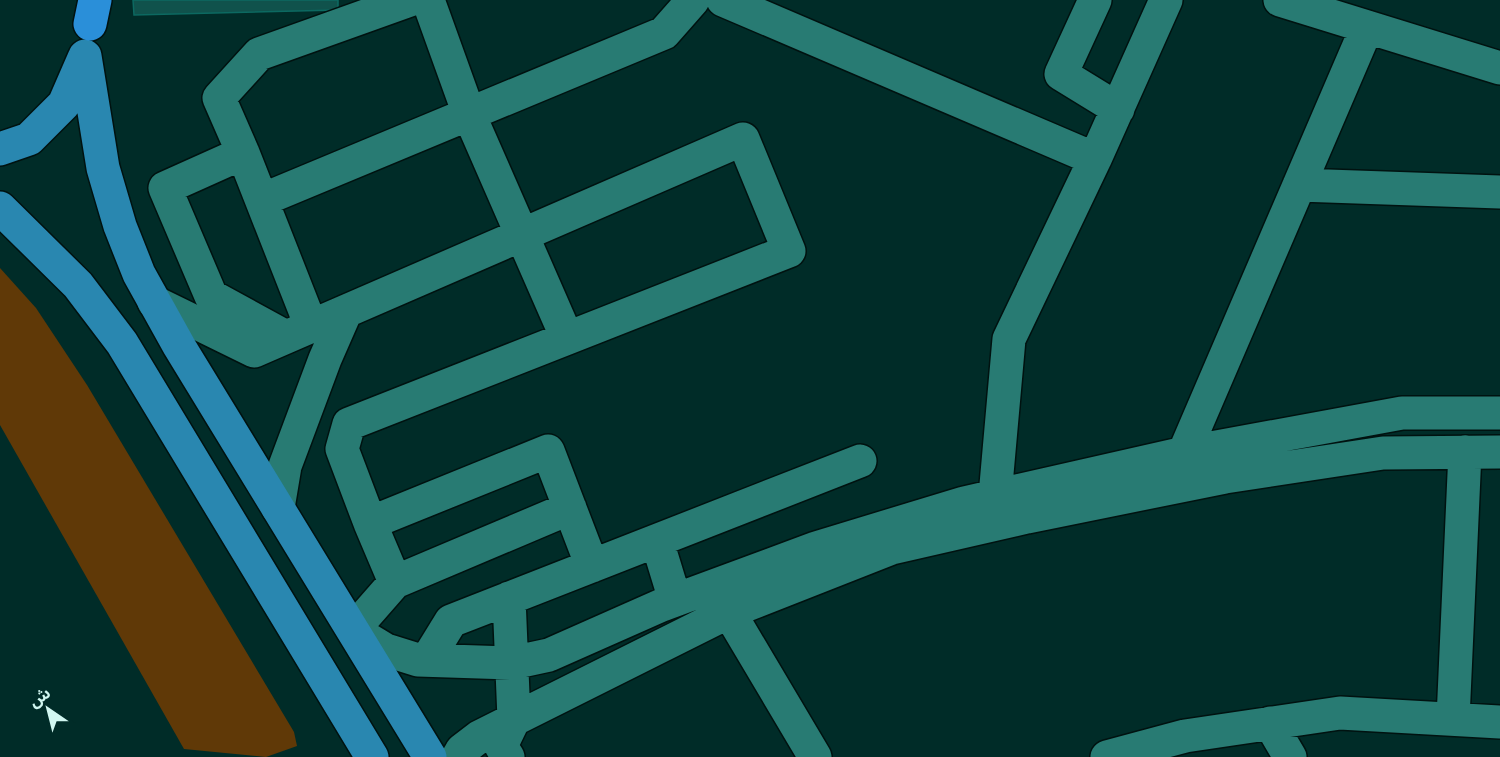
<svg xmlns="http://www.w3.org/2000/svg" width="1500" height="757" viewBox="0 0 1500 757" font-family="'Asap Condensed','Noto Sans Arabic',sans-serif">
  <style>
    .green { fill: #603907 }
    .building { fill: #10524c; stroke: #0c6961; stroke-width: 1.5 }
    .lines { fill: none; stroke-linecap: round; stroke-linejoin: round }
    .minor-casing { stroke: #001210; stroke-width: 36 }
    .major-casing { stroke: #001210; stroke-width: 36 }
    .highway-casing { stroke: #001210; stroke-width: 36 }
    .minor { stroke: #287b73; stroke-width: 33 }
    .major { stroke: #2987b0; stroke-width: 33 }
    .highway { stroke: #2a8fd9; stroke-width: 33 }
  </style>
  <rect width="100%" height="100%" fill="#002c28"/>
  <path class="green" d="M0 268 36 308 87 385 294 732 297 746 266 757 184 749 0 425Z"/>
  <path class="building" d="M133 0H338V10L134 15Z"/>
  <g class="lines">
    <defs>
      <path id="minor" d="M428 0 469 114 567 338
        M723 0 1095 159
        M1095 0 1061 74 1118 109
        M1280 0 1500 68
        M243 153 219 98 259 54 410 0
        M1299 185 1500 192
        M262 200 664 33 693 0
        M154 302 254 351 743 139 789 251 349 424 342 449 370 523
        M286 337 211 296 165 188 243 153 311 326
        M1184 453 1367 27
        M278 508 285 466 325 359 346 311
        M570 508 395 582 370 523 548 451 592 566
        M997 516 995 496 1009 339 1095 159 1166 0
        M657 541 675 600
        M395 582 353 630 386 650 418 660 512 663 549 655 662 605 816 548 964 503 1184 453 1402 413H1500
        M721 592 729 612 815 757
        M427 660 451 621 860 461
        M1453 719 1465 452
        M1270 723 1290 757
        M458 757 462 750 479 737 729 612 892 548 1027 517 1225 477 1383 453 1500 452
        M508 757 501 746 514 719 509 598
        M1107 757 1185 736 1340 713 1500 722"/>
      <path id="major" d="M85 56 103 168 120 226 139 274 179 346 430 757
        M0 149 29 139 64 104 84 58
        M0 208 78 285 122 343 372 757"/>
      <path id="highway" d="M90 24 95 0"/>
    </defs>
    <use href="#minor" class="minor-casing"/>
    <use href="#major" class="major-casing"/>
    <use href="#highway" class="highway-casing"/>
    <use href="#minor" class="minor"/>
    <use href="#major" class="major"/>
    <use href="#highway" class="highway"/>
  </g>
  <g transform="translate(48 709) rotate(325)" stroke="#002c28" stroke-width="4.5" paint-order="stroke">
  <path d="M0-4.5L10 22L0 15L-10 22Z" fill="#d1f7f1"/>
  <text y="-9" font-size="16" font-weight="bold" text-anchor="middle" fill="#d1f7f1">ش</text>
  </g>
</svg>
